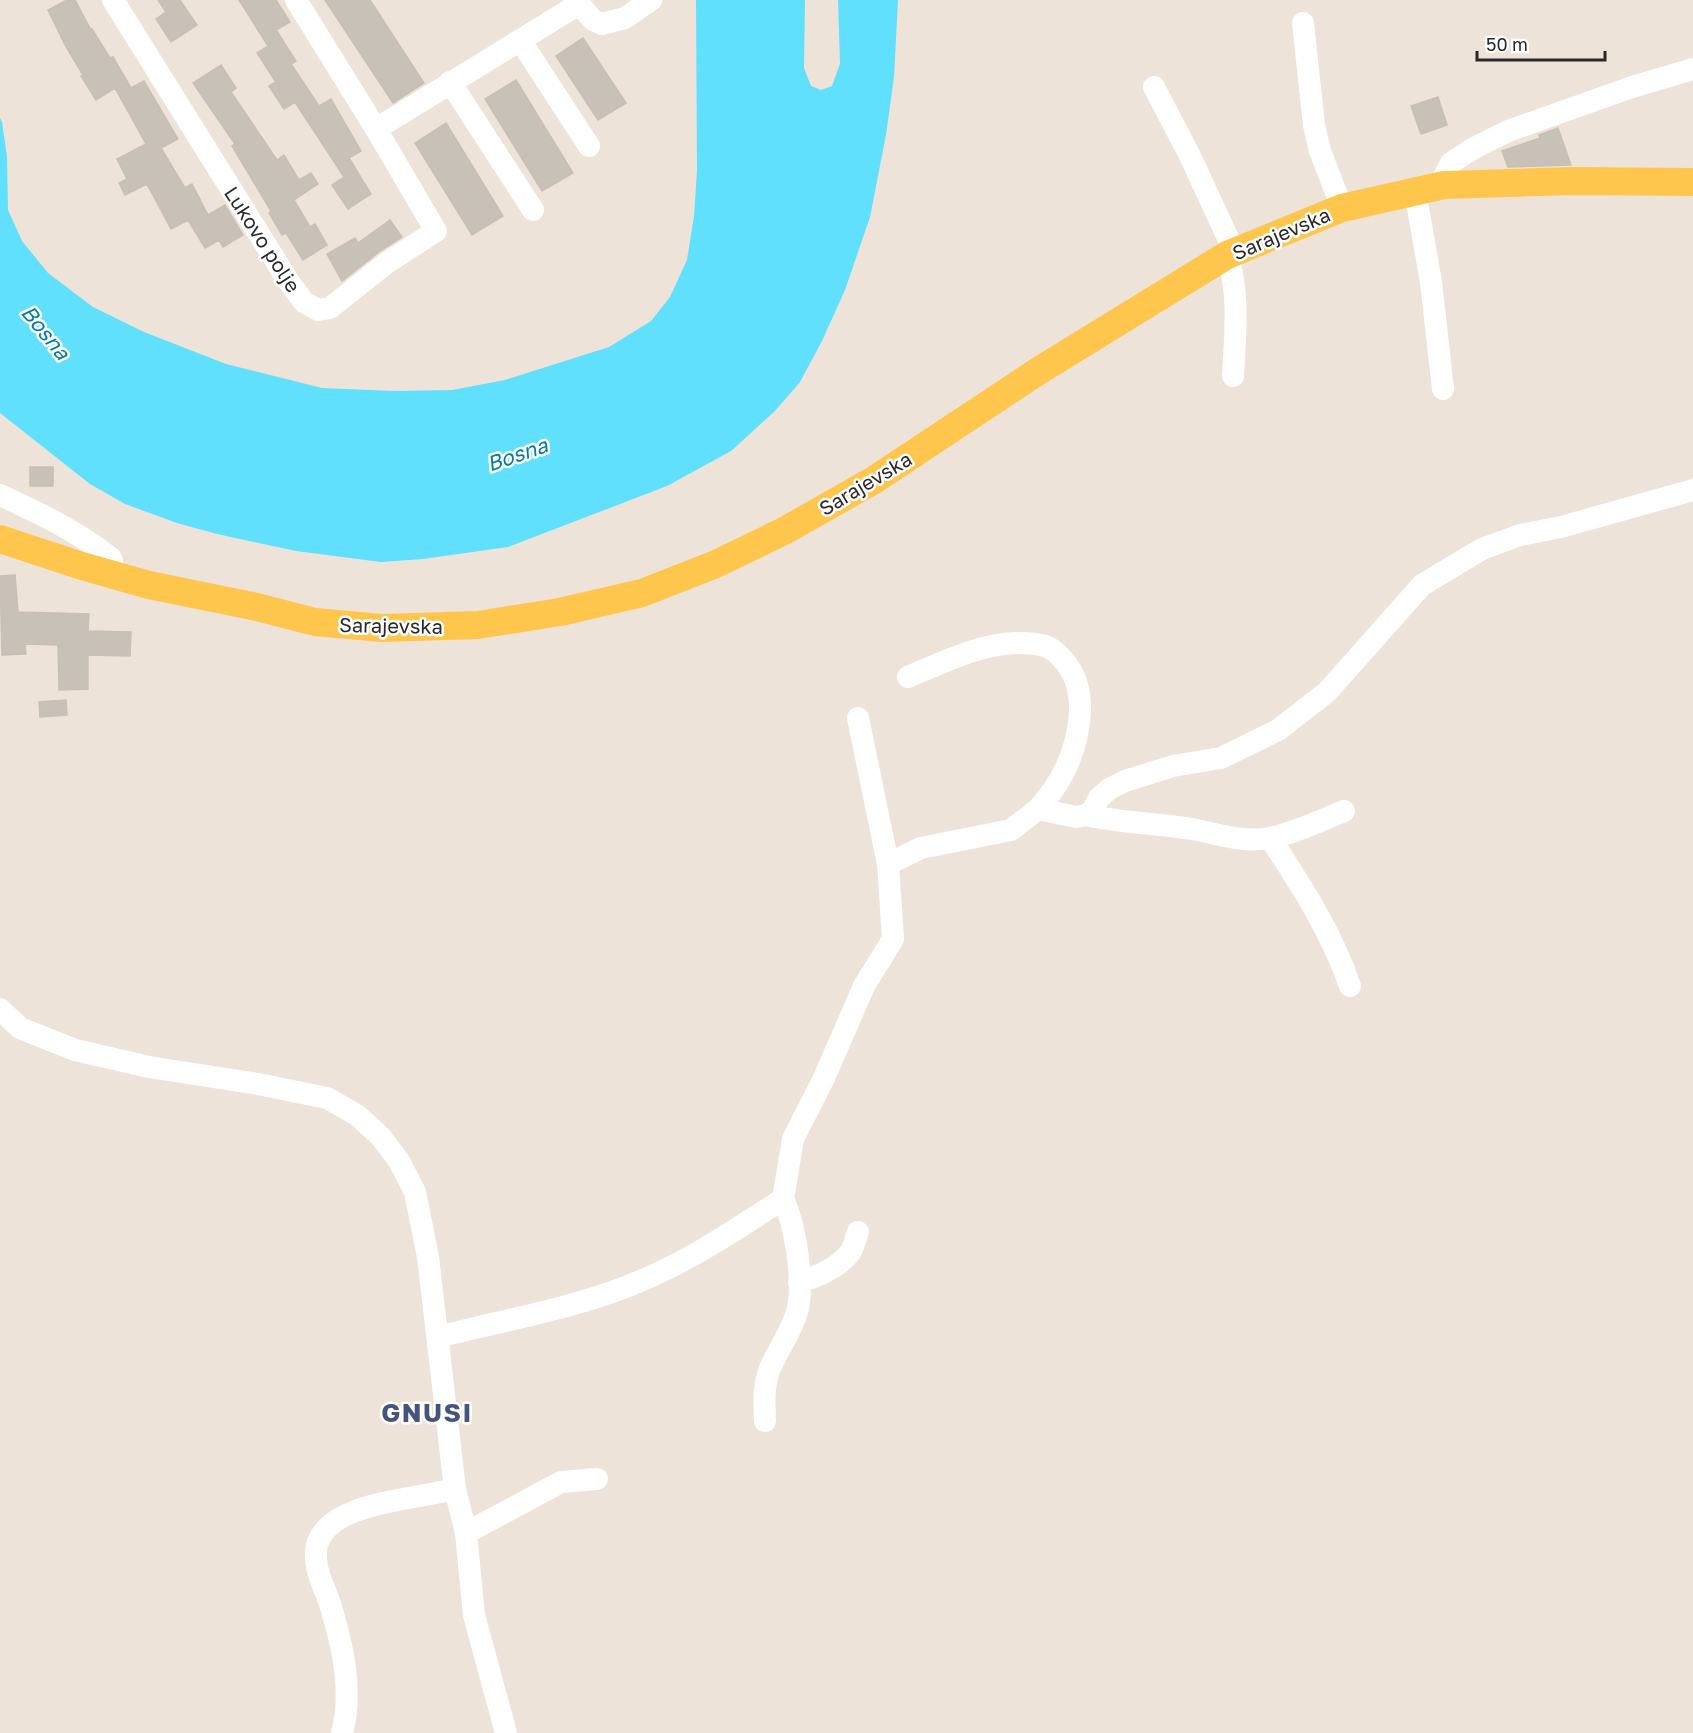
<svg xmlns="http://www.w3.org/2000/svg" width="1693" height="1733" viewBox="0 0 1693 1733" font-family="'Golos Text',sans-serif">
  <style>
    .water { fill: #60e0fc }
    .building { fill: #c8c1b8; stroke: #c9bfb3; stroke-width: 1.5 }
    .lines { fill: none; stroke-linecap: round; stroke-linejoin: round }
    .minor { stroke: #fff; stroke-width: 22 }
    .major { stroke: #ffc64d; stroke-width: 28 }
    .labels { text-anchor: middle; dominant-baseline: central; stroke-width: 5; stroke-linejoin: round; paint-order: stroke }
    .street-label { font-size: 20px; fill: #292929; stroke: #fff }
    .water-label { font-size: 21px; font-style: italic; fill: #007ca7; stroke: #fff }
    .district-label { font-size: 26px; font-weight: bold; letter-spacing: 1.5px; fill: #45547f; stroke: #fff }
  </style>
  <rect width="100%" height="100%" fill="#ede3d9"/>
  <path class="water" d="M696 0H805L804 68 811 86 821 90 832 86 840 64 838 0H898L894 77 886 135 870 217 845 290 822 341 800 382 775 411 731 451 667 486 508 547 423 559 381 562 296 551 217 534 177 523 125 504 90 484 0 413V118L2 122 7 157 8 210 22 241 48 273 93 307 144 332 226 364 322 388 394 391 452 390 505 380 609 347 651 321 670 297 687 260 694 216 697 171Z"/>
  <path class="building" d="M67 0H75L91 30 92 29 110 58 113 57 131 88 144 81 178 139 161 148 185 188 192 184 208 215 225 205 243 235 223 247 219 240 205 248 188 220 171 229 147 184 125 195 119 183 127 179 117 159 146 144 115 88 96 100 81 76 83 75 65 45 48 10Z
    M158 0H180L197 25 171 42 156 19 166 12Z
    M239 0H276L290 22 276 30 296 61 291 64 319 106 331 99 361 151 349 158 371 194 348 209 332 185 344 177 295 102 284 109 269 86 276 82 257 53 268 46Z
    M325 0H370L424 83 393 103Z
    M583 38 626 103 598 120 556 56Z
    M221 65 236 88 231 92 277 160 284 155 299 180 311 173 318 184 294 200 310 227 315 224 327 245 303 260 286 233 282 235 269 213 271 211 232 146 235 144 193 83Z
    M516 80 573 173 542 191 485 99Z
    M1438 97 1447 125 1421 134 1411 106Z
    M446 123 503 216 472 235 415 143Z
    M1558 128 1571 165 1508 167 1502 151 1540 138 1539 135Z
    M390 220 402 237 380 251 342 281 327 254 355 238 358 243Z
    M30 467H53V486H30Z
    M15 575 18 612 89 614 88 631 131 632 130 656 88 655V689L59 690 58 645 25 644 26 654 2 655 0 576Z
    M66 700 67 715 40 717 39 702Z"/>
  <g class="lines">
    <path class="minor" d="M113 0 289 282 304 302 318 310 330 308 388 262 436 231 376 129
      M296 0 376 129 579 4 593 20 602 24 625 18 651 0
      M1303 23 1314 125 1320 151 1342 208
      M520 40 589 146
      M450 82 533 210
      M1154 87 1190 156 1234 251
      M1444 185 1443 178 1451 163 1474 148 1508 131 1632 87 1693 69
      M1415 191 1431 282 1443 389
      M1227 255C1240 293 1235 336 1233 376
      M0 495C39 513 77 531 111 558L115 575
      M908 677C949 660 990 638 1035 644 1049 645 1057 652 1065 662 1093 695 1077 754 1055 787 1050 795 1044 802 1038 809
      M858 718 888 864
      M1086 815C1121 823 1157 823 1192 829 1218 834 1242 843 1270 838 1295 833 1320 821 1344 811
      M1270 838C1301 885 1332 933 1350 986
      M0 1009 20 1028 75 1050 149 1067 258 1084 327 1098 357 1115 381 1137 399 1161 415 1192 428 1257 455 1489
      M799 1282C817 1277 836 1269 849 1254 854 1249 855 1238 858 1232
      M438 1337C503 1320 583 1307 645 1279 694 1258 738 1228 783 1199L793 1139 824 1078 864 986 893 939 888 864 921 848 1011 830 1038 809 1076 817 1086 815 1093 810 1099 798 1109 789 1125 781 1173 766 1221 758 1278 730 1327 692 1422 585 1482 549 1520 535 1561 527 1693 490
      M765 1421C764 1401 763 1380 773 1362 781 1345 792 1330 797 1312 805 1284 795 1224 783 1199
      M466 1533 561 1482 597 1479
      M342 1733C353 1692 343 1647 331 1607 325 1587 312 1568 317 1545 321 1532 332 1522 344 1516 374 1501 421 1497 455 1489L466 1533 474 1615 506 1733"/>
    <path class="major" d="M0 539 82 566 149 585 257 607 315 622 382 628 478 625 560 612 642 593 716 564 784 531 874 480 1040 370 1227 255 1342 208 1444 185 1573 181 1693 182"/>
  </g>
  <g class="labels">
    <g class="street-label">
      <text transform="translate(1281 233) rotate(-23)">Sarajevska</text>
      <text transform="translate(263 239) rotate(57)">Lukovo polje</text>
      <text transform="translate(865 483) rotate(-31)">Sarajevska</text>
      <text transform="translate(391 625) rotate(1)">Sarajevska</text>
    </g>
    <g class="water-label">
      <text transform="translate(46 332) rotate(51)">Bosna</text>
      <text transform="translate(517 454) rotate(-19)">Bosna</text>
    </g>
    <g class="district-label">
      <text x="427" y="1412">GNUSI</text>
    </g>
  </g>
  <path d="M1477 51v9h128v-9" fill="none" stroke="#292929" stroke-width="3"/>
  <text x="1486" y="51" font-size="18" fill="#292929" stroke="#ffffff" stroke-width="4.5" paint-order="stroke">50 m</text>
</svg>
